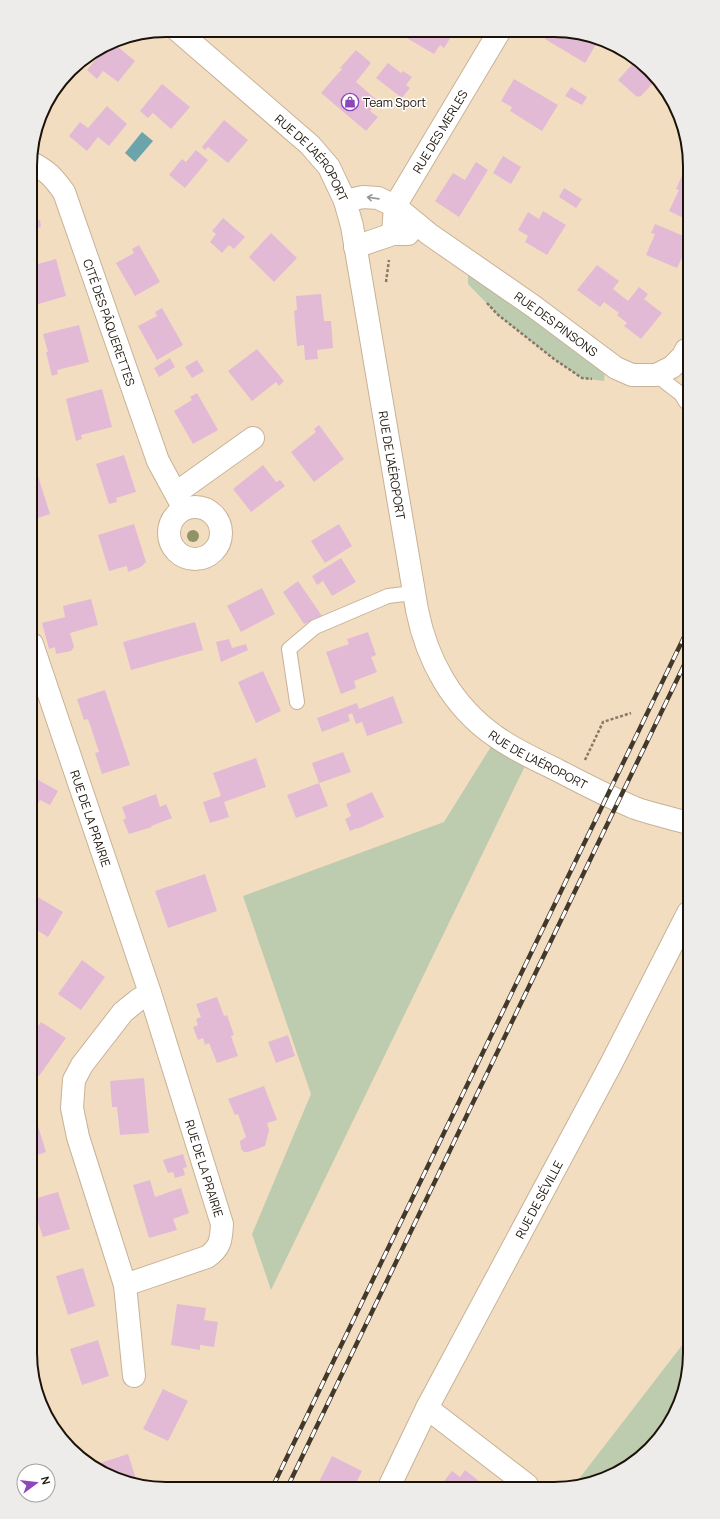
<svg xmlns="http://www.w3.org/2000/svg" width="720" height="1519" viewBox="0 0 720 1519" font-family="Manrope,sans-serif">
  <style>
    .green { fill: #bdcbaf }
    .water { fill: #6ba4ab }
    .building { fill: #e2bad6 }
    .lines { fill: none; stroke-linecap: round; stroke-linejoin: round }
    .service-casing { stroke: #c8b297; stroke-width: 16 }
    .minor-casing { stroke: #c8b297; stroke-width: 24 }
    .secondary-casing { stroke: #c8b297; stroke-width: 24 }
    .path { stroke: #887966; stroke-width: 2.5; stroke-dasharray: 3 2; stroke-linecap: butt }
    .service { stroke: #fff; stroke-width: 14 }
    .minor { stroke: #fff; stroke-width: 22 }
    .secondary { stroke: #fff; stroke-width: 22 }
    .rail-casing { stroke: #43392b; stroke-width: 4.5 }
    .rail { stroke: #fff; stroke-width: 3; stroke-dasharray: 9; stroke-linecap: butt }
    .tree { fill: #8f9466 }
    .oneway { stroke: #989590 }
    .labels { text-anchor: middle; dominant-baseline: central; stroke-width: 3; stroke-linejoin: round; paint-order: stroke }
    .poi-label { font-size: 12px; fill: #1b1309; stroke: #fff; text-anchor: start }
    .street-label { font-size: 12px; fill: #1b1309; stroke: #fff }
    .rim { fill: none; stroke: #1b1309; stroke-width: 2 }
  </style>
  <rect width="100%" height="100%" fill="#f3ddc0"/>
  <path class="green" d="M468 272 605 371 604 381 582 378 554 359 497 314 468 284Z
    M492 745 525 766 271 1290 252 1234 311 1094 243 896 444 822Z
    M690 1335V1362L680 1405 656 1442 629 1466 589 1484H575Z"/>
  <path class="water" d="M142 132 153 141 135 162 125 153Z"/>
  <path class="building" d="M408 32H454L444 48 440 45 434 54 405 37Z
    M549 32 580 33 598 41 585 63 545 39Z
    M112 42 135 61 118 82 103 71 97 79 87 70 107 45Z
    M356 50 371 63 356 82 378 101 370 111 378 117 366 131 321 93 342 69 340 68Z
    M636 60 644 64 655 78 653 81 654 82 640 97 639 96 637 97 618 80Z
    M388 63 401 73 403 71 412 77 406 85 410 88 402 98 376 78Z
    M514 79 558 105 542 131 510 111 512 107 501 101Z
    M162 84 190 107 171 129 153 113 148 118 140 111Z
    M571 87 587 97 582 105 565 96Z
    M107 106 127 124 109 146 98 137 87 151 69 136 80 122 88 128Z
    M224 120 248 140 228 163 208 147 205 150 202 147Z
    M196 150 208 160 185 188 169 175 182 159 186 162Z
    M503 156 521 167 511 184 493 173Z
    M476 162 488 170 459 217 435 201 453 173 465 180Z
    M684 171H685L686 219 669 211 679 190 676 189Z
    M564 188 582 199 576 208 559 197Z
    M30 203 36 221 40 220 41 227 31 229Z
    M543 211 566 225 547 255 525 242 528 236 518 230 528 212 539 219Z
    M223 218 245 237 234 249 229 245 222 253 210 242 216 234 212 231Z
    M655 224 686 237V249L677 268 646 255 655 234 651 233Z
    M271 233 297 258 274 282 249 257Z
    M139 245 160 282 135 296 116 263 134 253 132 249Z
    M56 259 66 296 35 305 36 309 31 310V266Z
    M597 265 619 281 613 289 628 301 639 287 648 294 644 299 662 313 641 339 624 326 627 323 617 315 619 313 604 302 600 307 577 290Z
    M321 294 324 321H331L333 348 317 350 318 359 305 360 304 345 297 346 294 311 297 310 296 296Z
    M162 308 183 345 157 360 138 326 157 316 155 312Z
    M79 325 89 362 57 370 58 374 52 376 46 352H48L43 334Z
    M257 349 284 381 279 386 276 382 252 401 228 371Z
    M170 358 175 367 159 377 154 368Z
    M197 360 204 371 192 378 185 367Z
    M102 389 112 427 81 435 82 439 76 441 66 399Z
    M197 393 218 430 193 444 174 411 192 400 190 397Z
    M319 425 344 459 314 482 291 452 316 432 314 429Z
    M124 455 136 492 116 498 117 502 109 504 96 464Z
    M263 465 276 482 280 480 285 486 251 512 233 489Z
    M37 473 50 514 32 520 31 474Z
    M134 524 146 562 141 567 128 572 127 566 109 571 98 535Z
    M339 524 352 546 325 563 311 541Z
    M341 558 356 582 332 596 323 581 317 585 312 576Z
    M298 581 322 616 304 624 283 592Z
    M262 588 275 614 241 632 227 606Z
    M91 599 98 625 70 633 74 647 71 651 56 654 55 647 49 649 42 623 65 617 63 606Z
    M195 622 203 650 131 670 123 642Z
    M368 632 376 655 371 657 377 672 354 681 356 688 341 694 326 652 349 644 347 639Z
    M229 639 232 648 246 644 248 650 221 662 216 642Z
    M263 671 281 711 256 723 238 682Z
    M105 690 130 765 102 774 95 753 99 752 88 719 84 720 77 699Z
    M393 696 403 723 367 736 362 722 356 724 352 713 348 715 350 721 322 732 317 718 357 703 359 709Z
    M343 752 351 772 319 783 312 763Z
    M256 758 266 787 224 802 229 817 210 823 203 802 221 796 213 773Z
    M33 777 58 791 50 805 40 800 37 805 33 803Z
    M319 783 328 806 296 818 287 795Z
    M372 792 384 817 357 829V828L350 831 345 819 351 816 346 804Z
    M156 794 160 807 166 804 172 818 151 826 152 827 129 834 123 820 126 818 122 807Z
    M205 874 217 911 168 928 155 891Z
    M36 896 63 912 48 937 35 929 33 932V902Z
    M82 960 105 977 81 1010 58 994Z
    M217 997 224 1016 227 1015 234 1035 231 1036 238 1056 217 1063 209 1043 205 1045 203 1038 198 1040 193 1027 198 1025 196 1019 201 1017 196 1004Z
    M41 1022 66 1038 39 1076 34 1072 33 1033Z
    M288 1035 295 1056 276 1063 268 1042Z
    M144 1078 149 1133 120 1135 117 1107H112L110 1081Z
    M264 1086 277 1120 267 1123 269 1130 265 1146 248 1152H244L241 1149 240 1141 246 1137 238 1114 235 1115 228 1099Z
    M34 1113 46 1152 34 1156Z
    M183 1154 187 1167 183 1168 185 1175 175 1178 173 1172 168 1173 163 1160Z
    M150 1180 155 1197 181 1188 189 1213 173 1219 177 1230 149 1238 133 1185Z
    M58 1192 70 1229 43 1237 34 1210V1199Z
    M83 1268 95 1306 68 1315 56 1276Z
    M177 1304 206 1308 204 1320 218 1322 214 1347 200 1345V1350L171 1345Z
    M98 1340 109 1376 82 1385 70 1349Z
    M163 1389 188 1401 168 1441 143 1429Z
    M128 1454 138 1485 102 1468 100 1463Z
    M332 1456 362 1471 355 1485 317 1486Z
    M465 1470 484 1485H441L452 1471 460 1477Z"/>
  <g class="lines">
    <defs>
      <path id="service" d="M656 375 681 394 686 402
        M297 702 289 649 315 627 388 596 413 593"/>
      <g id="minor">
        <path id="s1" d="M30 162C48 171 53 177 64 192L158 461 184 509"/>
        <path id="s2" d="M345 201 363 197 378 198 395 206 429 234 533 306 616 368 632 375H656L672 367 683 356 686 350"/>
        <path id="s3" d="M393 234 395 206 499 32"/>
        <path d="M355 247 393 234H408"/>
        <path d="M176 493 253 438"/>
        <circle cx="195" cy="533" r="26"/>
        <path id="s4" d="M32 644 150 993 222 1224C221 1240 221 1247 207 1257L125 1285"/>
        <path d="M134 1376 125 1285 78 1137 72 1108 74 1080 82 1065 123 1012 138 1000 150 993"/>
        <path d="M427 1408 527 1485"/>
        <path id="s5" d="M390 1485 427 1408 611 1064 688 913"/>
      </g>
      <g id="secondary">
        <path id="s6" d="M177 30 310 145 329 167 345 201 352 226 417 610C427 660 452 706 495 736 514 750 537 760 559 771 584 784 609 797 635 808 652 814 671 818 688 823"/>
      </g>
    </defs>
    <use href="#service" class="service-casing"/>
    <use href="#minor" class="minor-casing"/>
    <use href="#secondary" class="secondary-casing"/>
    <path class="path" d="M386 282 389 260
      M487 303 497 314 554 359 582 378 592 379
      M585 760 603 722 631 713"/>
    <use href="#service" class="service"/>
    <use href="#minor" class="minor"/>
    <use href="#secondary" class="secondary"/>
    <defs>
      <path id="rail" d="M273 1486 687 631
        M288 1486 687 659"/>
    </defs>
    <use href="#rail" class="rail-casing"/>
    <use href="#rail" class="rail"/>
  </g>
  <circle class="tree" cx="193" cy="536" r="6"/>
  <defs><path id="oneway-shaft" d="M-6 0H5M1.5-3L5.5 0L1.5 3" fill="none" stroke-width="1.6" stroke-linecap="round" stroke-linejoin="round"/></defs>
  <use class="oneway" href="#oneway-shaft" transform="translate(373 198) rotate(-172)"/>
  <defs>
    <symbol id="shop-ring" viewBox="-11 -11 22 22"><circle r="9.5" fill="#fff" stroke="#8e47ba" stroke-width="1.5"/><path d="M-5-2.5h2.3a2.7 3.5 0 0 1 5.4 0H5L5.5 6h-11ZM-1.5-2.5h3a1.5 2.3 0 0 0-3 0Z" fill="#8e47ba"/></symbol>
  </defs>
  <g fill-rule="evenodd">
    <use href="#shop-ring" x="340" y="92" width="20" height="20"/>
  </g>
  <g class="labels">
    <g class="poi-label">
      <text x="363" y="102">Team Sport</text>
    </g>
    <g class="street-label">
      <text stroke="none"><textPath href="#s3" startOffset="115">RUE DES MERLES</textPath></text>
      <text stroke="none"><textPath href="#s6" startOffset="187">RUE DE L'AÉROPORT</textPath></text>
      <text stroke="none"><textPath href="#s1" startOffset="184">CITÉ DES PÂQUERETTES</textPath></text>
      <text stroke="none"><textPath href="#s2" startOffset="252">RUE DES PINSONS</textPath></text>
      <text stroke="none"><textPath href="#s6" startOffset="511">RUE DE L'AÉROPORT</textPath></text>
      <text stroke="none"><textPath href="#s6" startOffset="859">RUE DE L'AÉROPORT</textPath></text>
      <text stroke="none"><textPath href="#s4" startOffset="184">RUE DE LA PRAIRIE</textPath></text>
      <text stroke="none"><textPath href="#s4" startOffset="552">RUE DE LA PRAIRIE</textPath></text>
      <text stroke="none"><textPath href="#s5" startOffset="322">RUE DE SÉVILLE</textPath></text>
    </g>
  </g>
  <path d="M0 0H720V1519H0ZM166 37H554A129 129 0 0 1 683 166V1353A129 129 0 0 1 554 1482H166A129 129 0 0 1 37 1353V166A129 129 0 0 1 166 37Z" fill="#edeceb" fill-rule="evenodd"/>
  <path class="rim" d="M166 37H554A129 129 0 0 1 683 166V1353A129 129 0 0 1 554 1482H166A129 129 0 0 1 37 1353V166A129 129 0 0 1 166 37Z"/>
  <g transform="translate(36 1483) rotate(75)"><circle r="19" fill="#ffffff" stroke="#a4a19d"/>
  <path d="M0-3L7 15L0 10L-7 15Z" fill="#8e47ba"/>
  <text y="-6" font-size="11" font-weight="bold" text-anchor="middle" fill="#1b1309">N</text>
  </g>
</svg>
